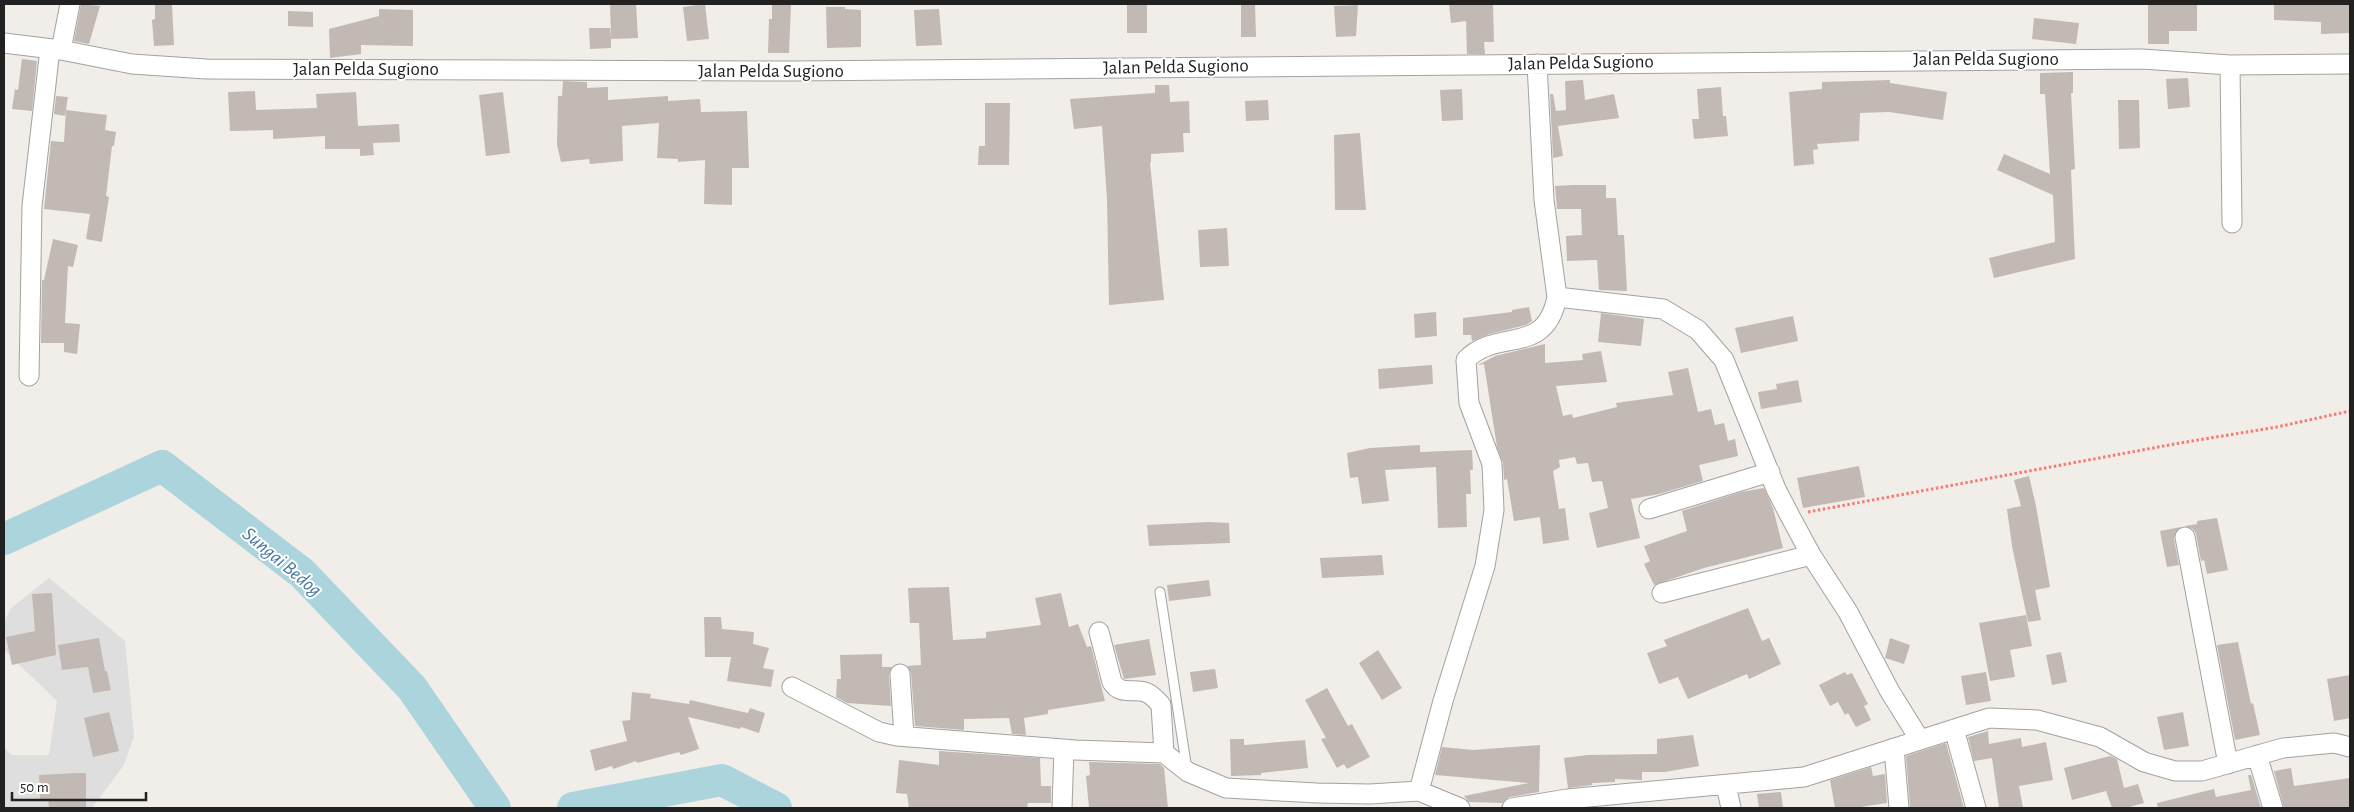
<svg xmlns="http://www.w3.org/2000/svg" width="2354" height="812" viewBox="0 0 2354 812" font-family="'Alegreya Sans',sans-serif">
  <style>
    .residential { fill: #dfdede }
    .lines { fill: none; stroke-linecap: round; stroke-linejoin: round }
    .river { stroke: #abd4dc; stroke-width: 32 }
    .building { fill: #c2b9b4 }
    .service-casing { stroke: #a2a2a2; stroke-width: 11 }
    .minor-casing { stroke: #a2a2a2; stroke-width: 21 }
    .path { stroke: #f57b75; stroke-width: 3; stroke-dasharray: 2.5 2.5; stroke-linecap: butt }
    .service { stroke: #fff; stroke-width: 9 }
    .minor { stroke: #fff; stroke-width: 19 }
    .labels { text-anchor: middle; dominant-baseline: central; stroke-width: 4; stroke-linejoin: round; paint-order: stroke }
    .street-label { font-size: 19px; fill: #212121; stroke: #fff }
    .water-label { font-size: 20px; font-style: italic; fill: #4a799e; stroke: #fff }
  </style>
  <rect width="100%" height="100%" fill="#f1ede8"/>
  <path class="residential" d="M49 578 125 641 134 736 124 765 92 808H4V748L12 755H49L57 701 4 650V623L10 609Z"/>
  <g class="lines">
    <path class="river" d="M4 539 162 466 302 573 412 688 495 808
      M573 808 722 780 776 808"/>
  </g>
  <path class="building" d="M81 4 100 6 89 44 74 41Z
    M155 4H172L174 45 154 46 152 20 155 19Z
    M610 4H636L638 38 611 39V48L590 49 589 28H610L611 38Z
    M705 4 709 39 687 41 683 7Z
    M772 4H791L789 53H768L769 19H772Z
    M1127 4H1147V33H1127Z
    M1241 4H1255L1256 37H1241Z
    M1449 4H1493L1494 42H1484L1485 54H1467L1466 21 1451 23Z
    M2148 4H2197V31H2169V44H2148Z
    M2274 4H2350V33L2321 34V22L2274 20Z
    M1358 5 1356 36 1336 37 1334 6Z
    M826 7H845V9L861 10V47L827 48Z
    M379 9 413 10V46L361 45V54L330 58 329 29 379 16Z
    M939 9 942 45 916 46 914 10Z
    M288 11 313 12V27L288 26Z
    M2034 18 2079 23 2076 44 2032 39Z
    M22 59 37 61 32 111 12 109 15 89 18 90Z
    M2073 72V93H2071L2075 169 2071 170 2075 259 1994 278 1989 258 2055 242 2053 195 1997 170 2004 154 2050 174 2045 94H2040V73Z
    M2188 78 2190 107 2168 109 2166 79Z
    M1583 80 1585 100 1614 94 1619 118 1558 126 1563 156 1553 158 1550 94H1553L1556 111 1566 110 1565 81Z
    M1890 80V83L1947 92 1943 120 1889 112 1860 113 1859 141 1817 144 1818 149 1813 150 1814 164 1794 166 1789 92 1822 89V82Z
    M563 81 587 82V88L608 87V100L668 96V101L700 99 701 112 747 111 749 168H732V205L704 204 705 160 678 162V159L657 158 659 123 622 126 623 161 590 164 589 159 561 162 557 145 558 96H562Z
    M1155 85H1169L1170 102 1189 101 1190 133H1183L1184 152 1151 154V162L1150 163 1164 300 1109 305 1107 199 1102 126 1074 129 1070 99 1155 93Z
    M1721 87 1723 116H1726L1728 136 1694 139 1692 119H1699L1697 89Z
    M1462 89 1463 120 1442 121 1440 90Z
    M255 91 256 110 317 108 316 94 356 92 358 126 399 124 400 142 373 143 374 155 360 156V149H325V136L273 139V130L230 131 228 92Z
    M503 92 510 153 486 156 479 95Z
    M56 96 68 97 65 116 54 114Z
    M1268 100 1269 120 1246 121 1245 101Z
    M2118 100H2139L2140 148 2119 149Z
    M985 103H1010L1009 165H978L979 146H985Z
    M66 110 107 115 105 130 116 132 114 146H112L106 196 109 197 102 242 86 239 90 214 44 209 51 141 64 142Z
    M1360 133 1366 210H1335L1334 135Z
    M1572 185H1606V198H1616L1618 235H1624L1627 291 1599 290 1597 260 1567 261 1566 236 1582 235 1581 209H1557L1555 186Z
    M1227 228 1229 266 1200 267 1198 230Z
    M53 239 78 245 73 267 68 266 65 323 80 324 77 354 64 352V343H41L42 280H44Z
    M1529 307 1532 321 1526 325 1489 334 1472 341 1471 335H1463V318L1512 312V310Z
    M1436 312 1437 336 1415 338 1414 314Z
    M1601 313 1644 319 1641 346 1598 342Z
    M1793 316 1798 341 1741 353 1735 328Z
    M1545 344V363L1583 360 1582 354 1601 351 1607 382 1556 386 1563 416 1572 414 1573 418 1617 407 1616 403 1673 395 1668 372 1688 368 1698 412 1711 409 1715 425 1724 423 1728 441 1735 439 1738 456 1699 465 1703 481 1659 494 1631 499 1640 538 1597 548 1589 513 1608 508 1602 481 1592 482 1588 463 1577 464 1575 457 1559 460 1560 467 1553 471 1559 509 1565 508 1569 540 1543 544 1540 517 1514 521 1507 479 1504 480 1503 463 1497 447 1484 364 1478 365 1495 356Z
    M1432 365 1433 384 1379 389 1378 369Z
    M1798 380 1802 402 1761 409 1758 392 1777 389 1776 384Z
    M1420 445V452L1472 450 1473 470H1470L1471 494H1466L1467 527 1438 528 1436 467 1385 470 1389 501 1362 504 1358 477 1350 478 1347 453 1370 448Z
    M1859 466 1865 497 1803 508 1797 478Z
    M2029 476 2036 506 2050 587 2035 590 2041 620 2028 622 2012 546 2007 509 2021 506 2014 480Z
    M1764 488 1773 508 1783 548 1704 568 1654 585 1644 564 1650 561 1644 546 1687 531 1682 511 1741 492Z
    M2217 518 2228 570 2207 574 2204 560 2201 561 2196 534 2193 529 2185 526 2197 524V521Z
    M1209 522 1229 523 1230 543 1149 546 1147 525Z
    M2181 527 2175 533 2174 539 2179 565 2167 567 2160 531Z
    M1382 555 1384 575 1322 578 1320 558Z
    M1209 580 1211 596 1169 601 1167 585Z
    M949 587 953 640 986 638V632L1041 625 1035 598 1061 593 1069 627 1078 624 1087 647 1091 646 1105 701 1048 710V714L1024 718 1026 735 1012 734 1009 718 964 719V730L915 726 911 673 907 666 921 665 919 623H910L908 588Z
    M52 593 56 655 12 665 6 637 35 631 32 594Z
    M1748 608 1762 641 1769 638 1781 664 1749 679 1747 674 1688 699 1678 677 1659 684 1647 653 1667 646 1664 640Z
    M2026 615 2032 646 2010 650 2015 677 1990 681 1979 623Z
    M704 617H721L722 629 754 632 753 644 769 648 763 668 774 670 771 687 727 681 731 657H705Z
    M99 638 105 671H107L111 690 93 693 88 667 62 670 58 645Z
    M1890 638 1910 645 1904 664 1885 658Z
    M1149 639 1156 675 1124 679 1114 645Z
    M2238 642 2251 704 2253 703 2260 735 2235 740 2217 645Z
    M1378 650 1402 688 1382 700 1359 663Z
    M2061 652 2067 682 2052 685 2046 655Z
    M882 654V667H892L889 675 891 706 847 703 836 697 837 679H841L840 655Z
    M1215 669 1218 688 1193 692 1190 672Z
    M1845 672 1847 675 1852 673 1868 704 1864 706 1871 720 1856 727 1848 713 1845 715 1838 702 1830 706 1819 685Z
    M1986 672 1991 701 1966 705 1961 676Z
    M2350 675V718L2334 721 2327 679Z
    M1327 688 1348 726 1352 724 1370 757 1347 769 1344 764 1337 768 1321 739 1326 738 1305 700Z
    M632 692 651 694 650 698 689 704 690 700 748 713 750 708 765 713 759 733 741 727 740 729 688 717 699 749 681 755 679 752 637 763 636 761 613 769 612 766 595 771 590 750 627 741 622 721 630 720Z
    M109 712 119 751 93 757 84 718Z
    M2183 712 2189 746 2164 750 2157 717Z
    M1988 731 1989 744 2021 738 2022 747 2046 742 2053 780 2019 786 2023 808H1999L1992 758 1974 761 1968 737Z
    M1693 735 1699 766 1665 772H1642V780L1615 779V782L1592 783V785L1568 788 1564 758 1588 755 1657 754V739Z
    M1230 739H1244V745L1305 740 1308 768 1261 773V775L1231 776Z
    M1946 743 1964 808H1910L1906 756Z
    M1540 745 1539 792 1510 797 1502 803 1469 802 1464 796 1529 783 1435 775 1442 747 1473 750Z
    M939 751 1040 758 1041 786H1051V803H1028L1027 808H909L907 794 896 793 899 760 939 765Z
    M2110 756 2117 759 2124 788 2138 784 2144 803 2126 808H2112L2106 791 2072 800 2064 768Z
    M1089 762 1160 764 1164 768 1168 808H1089L1086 776 1090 775Z
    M1871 767 1873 776 1885 774 1887 803 1854 808H1835L1830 780Z
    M2291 768 2294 786 2350 778V808H2284L2274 771Z
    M77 773H86V808H49L48 799H40L39 775Z
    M2248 775H2251L2261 808H2158L2157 803 2214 789 2216 797 2251 790Z
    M1781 792 1783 808H1759L1757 794Z"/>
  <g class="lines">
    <defs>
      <path id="service" d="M1160 592 1187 770"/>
      <path id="minor" d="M4 43 61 50 132 64 206 69 793 71 2142 59 2230 65 2350 64
        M61 50 70 4
        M1537 64 1544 200 1557 297 1663 309 1698 330 1724 360 1776 489 1790 516 1811 555 1848 612 1889 690 1920 740 1989 718 2037 720 2100 737 2144 762 2175 771H2202L2283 748 2334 743 2350 747
        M2230 65 2232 223
        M29 376 32 206 50 49
        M1649 509 1770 472
        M2185 537 2228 764
        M1662 593 1811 555
        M1099 632 1112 682C1121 696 1132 688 1145 692 1152 694 1157 701 1161 705L1164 753
        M900 674 904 736
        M792 687 879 732 897 736 1075 750 1164 753 1188 772 1226 788 1317 793 1370 794 1419 791 1460 808
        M1954 729 1976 808
        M1894 748 1899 808
        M2257 755 2273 808
        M1726 785 1731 808
        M1419 791 1443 701 1485 566 1494 510 1492 464 1469 403 1466 360C1496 327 1545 358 1557 297
        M1062 808 1064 749
        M1512 808 1567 799 1804 777 1920 740"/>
    </defs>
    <use href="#service" class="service-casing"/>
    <use href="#minor" class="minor-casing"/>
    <path class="path" d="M1808 512 2180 443 2277 427 2350 411"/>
    <use href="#service" class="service"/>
    <use href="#minor" class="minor"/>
  </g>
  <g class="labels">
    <g class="street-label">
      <text x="1986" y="59">Jalan Pelda Sugiono</text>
      <text transform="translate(1581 63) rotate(-1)">Jalan Pelda Sugiono</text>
      <text transform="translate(1176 67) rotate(-1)">Jalan Pelda Sugiono</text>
      <text x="366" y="69">Jalan Pelda Sugiono</text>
      <text x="771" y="71">Jalan Pelda Sugiono</text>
    </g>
    <g class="water-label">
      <text transform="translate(282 562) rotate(40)">Sungai Bedog</text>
    </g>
  </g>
  <rect width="2354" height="812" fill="none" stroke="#212121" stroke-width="10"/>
  <path d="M12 792v8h134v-8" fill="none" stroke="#212121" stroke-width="2.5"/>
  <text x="20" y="792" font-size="15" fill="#212121" stroke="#ffffff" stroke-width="4" paint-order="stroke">50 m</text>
</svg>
